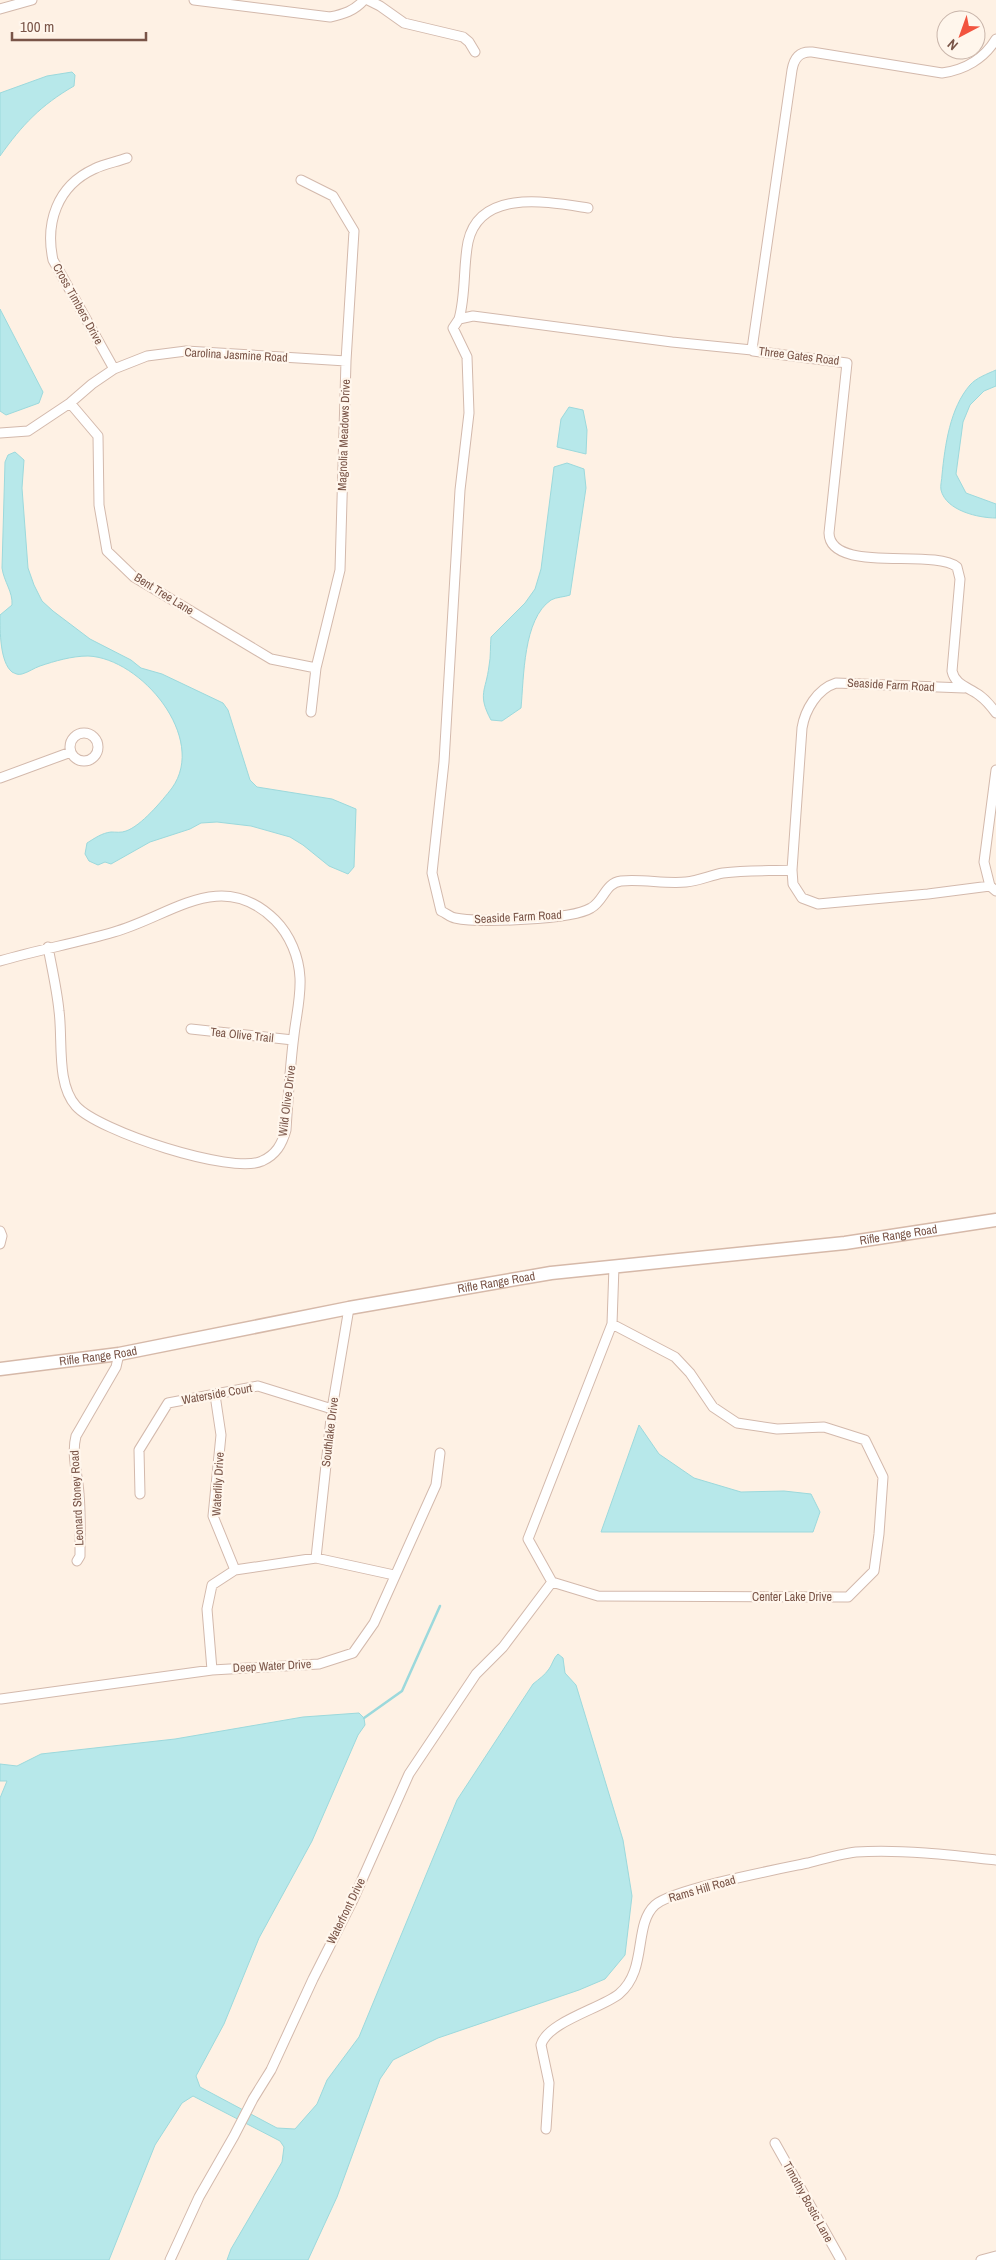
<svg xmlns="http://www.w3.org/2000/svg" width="996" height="2260" viewBox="0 0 996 2260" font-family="'Archivo Narrow',sans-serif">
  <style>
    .water { fill: #b7e8ea; stroke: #9cd9dc }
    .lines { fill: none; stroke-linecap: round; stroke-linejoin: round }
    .stream { stroke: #9cd9dc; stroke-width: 2.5 }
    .street-casing { stroke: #d3b9ac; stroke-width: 11 }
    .secondary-casing { stroke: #d6b9a9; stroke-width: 15 }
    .street { stroke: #fff; stroke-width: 9 }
    .secondary { stroke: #fff; stroke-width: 12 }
    .labels { text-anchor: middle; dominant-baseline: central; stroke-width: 4.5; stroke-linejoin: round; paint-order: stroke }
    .street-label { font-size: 12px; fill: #795447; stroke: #fff6ec }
  </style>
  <rect width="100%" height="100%" fill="#fef1e4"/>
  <path class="water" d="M72 72 75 75 74 86C41 105 22 125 0 156V93L47 76Z
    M0 309 43 392 39 403 6 415 0 411Z
    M996 370V386L984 391 970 405 963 422 956 474 966 493 996 504V518C979 518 946 511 941 490 940 486 942 479 942 475 945 445 950 408 970 385 976 378 987 374 996 370Z
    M569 407 583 410 587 430 586 454 557 447 561 419Z
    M15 452 24 460 22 488 28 568 34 585 42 601 53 611 90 639 131 660 141 668 162 674 223 703 228 710 250 780 257 787 332 799 356 809 354 867 348 874 329 866 303 845 290 837 251 826 217 822 201 823 190 829 150 842 111 864 105 862 98 865 89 861 85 854 87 843C95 838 102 833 111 832 116 832 121 833 126 831 141 826 162 801 172 788 208 738 141 658 88 656 72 656 55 661 40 666 34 668 29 672 22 674 18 675 16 674 12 672 0 662 0 632 0 615L12 605C13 592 4 582 2 568L5 462 8 455Z
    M567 463 584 469 586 488 570 595C565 597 556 597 551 600 523 619 524 677 521 708L502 721 491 720C477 694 486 691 489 666 491 656 490 647 491 637L525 603 535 589 541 569 554 467Z
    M639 1425 659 1454 694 1478 741 1492 784 1491 811 1494 820 1512 813 1532H601Z
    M558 1654 563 1658 565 1673 576 1685 623 1840 632 1896 625 1955 605 1979 579 1990 438 2038 393 2060 380 2079 337 2197 308 2260H227L231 2249 282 2162 284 2147 280 2141 193 2096 182 2103 155 2145 109 2260H0V1798L7 1781H0V1764L17 1766 41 1754 175 1739 303 1717 359 1713 364 1718 365 1725 358 1735 312 1841 259 1938 224 2024 196 2076 200 2087 277 2128 295 2129 317 2104 327 2080 359 2037 457 1800 533 1684C539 1679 545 1675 549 1669 553 1663 553 1659 558 1654Z"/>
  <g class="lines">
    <path class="stream" d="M364 1718 402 1691 440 1606"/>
    <defs>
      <path id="street" d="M194 0 330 17C344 14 354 11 364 0
        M368 0 380 6 404 23 463 37 469 42 475 52
        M0 9 32 0
        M996 39C984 59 964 70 942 73L812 52C800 51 794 58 792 70L752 349 753 351 847 363 829 533C830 574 933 548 957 567L960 579 952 671C955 685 968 687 979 695 986 700 991 706 996 713
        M301 180 333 196 354 231 346 361 340 570 316 668 311 712
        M459 319C466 294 463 267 468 242 480 188 549 202 588 208
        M752 350 672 342 473 316 459 319 453 328 467 357 469 413 460 490 444 762 432 873 441 911C446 913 450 917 455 918 478 923 572 920 591 908 604 901 605 883 621 881 643 879 665 884 686 882 699 881 711 875 723 873 746 870 769 871 792 870
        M114 369 53 260C45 223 57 186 94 169 104 164 116 162 127 158
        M70 403 98 436 99 505 107 551 134 577 271 659 316 668
        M0 433 28 431 70 403 92 384 114 369 147 356 186 351 346 361
        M964 688 836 683C817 689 805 710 802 728L792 870 793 884 802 898 818 904 928 894 990 886 996 891
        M70 747a14 14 0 1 1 28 0a14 14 0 1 1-28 0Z
        M0 778 71 752
        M990 886 984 862 996 770
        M0 961C38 950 76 943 114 932 171 916 221 867 275 920 290 935 299 957 300 978 301 997 296 1017 294 1035 290 1066 288 1098 286 1130 282 1144 276 1155 262 1161 232 1175 98 1131 76 1106 56 1084 63 1040 59 1011 57 990 52 969 48 947
        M191 1029 293 1040
        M0 1231 2 1236 0 1244
        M612 1324 675 1357 690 1373 713 1407 737 1423 777 1429 824 1427 865 1440 883 1477 879 1534 874 1571 848 1597 598 1596 552 1582 528 1539 612 1324 614 1266
        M215 1395 221 1435 213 1516 235 1570
        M140 1494 139 1450 168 1403 258 1386 332 1409
        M316 1558 332 1409 349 1308
        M77 1561 80 1556C80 1535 81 1514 79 1494 78 1475 71 1455 76 1436L116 1367 119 1354
        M212 1670 207 1609 212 1585 235 1570 316 1558 394 1575
        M1 1699 212 1670 319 1664 353 1653 374 1623 436 1485 440 1453
        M546 2129 549 2083 541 2045C547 2022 602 2008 619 1994 648 1970 633 1925 655 1905 673 1889 779 1869 808 1863 823 1859 840 1854 856 1852 900 1849 952 1855 996 1860
        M775 2143 841 2260
        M170 2260 199 2197 234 2136 253 2099 271 2070 313 1979 353 1900 409 1774 476 1674 503 1647 552 1582
        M981 2260 996 2256"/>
      <g id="secondary">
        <path id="s1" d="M0 1369 119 1354 349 1308 551 1273 845 1243 996 1220"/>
      </g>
    </defs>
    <use href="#street" class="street-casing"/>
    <use href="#secondary" class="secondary-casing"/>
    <use href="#street" class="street"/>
    <use href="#secondary" class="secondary"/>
  </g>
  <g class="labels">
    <g class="street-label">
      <text transform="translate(78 304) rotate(61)">Cross Timbers Drive</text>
      <text transform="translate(236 355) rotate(3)">Carolina Jasmine Road</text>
      <text transform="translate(799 356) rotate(7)">Three Gates Road</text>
      <text transform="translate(344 435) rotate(-88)">Magnolia Meadows Drive</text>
      <text transform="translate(164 594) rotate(32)">Bent Tree Lane</text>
      <text transform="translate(891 685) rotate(3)">Seaside Farm Road</text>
      <text transform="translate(518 917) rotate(-3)">Seaside Farm Road</text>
      <text transform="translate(242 1035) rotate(6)">Tea Olive Trail</text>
      <text transform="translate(287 1101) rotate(-83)">Wild Olive Drive</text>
      <text stroke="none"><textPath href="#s1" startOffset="909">Rifle Range Road</textPath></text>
      <text stroke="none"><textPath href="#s1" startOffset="504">Rifle Range Road</textPath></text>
      <text stroke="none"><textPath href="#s1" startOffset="99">Rifle Range Road</textPath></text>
      <text transform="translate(217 1394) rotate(-10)">Waterside Court</text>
      <text transform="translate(330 1432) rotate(-83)">Southlake Drive</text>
      <text transform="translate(218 1484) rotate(-87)">Waterlily Drive</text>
      <text transform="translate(77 1498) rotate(-93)">Leonard Stoney Road</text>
      <text x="792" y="1597">Center Lake Drive</text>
      <text transform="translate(272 1666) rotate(-3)">Deep Water Drive</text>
      <text transform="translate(702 1889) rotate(-16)">Rams Hill Road</text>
      <text transform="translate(346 1911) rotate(-64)">Waterfront Drive</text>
      <text transform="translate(808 2202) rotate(61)">Timothy Bostic Lane</text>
    </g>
  </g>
  <g transform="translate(961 35) rotate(221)"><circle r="24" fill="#fff6ec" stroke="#c9b5aa"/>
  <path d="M0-4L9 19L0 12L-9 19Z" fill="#f2543f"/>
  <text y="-8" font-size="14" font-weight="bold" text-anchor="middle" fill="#795447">N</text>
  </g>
  <path d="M12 32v8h134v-8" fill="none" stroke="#795447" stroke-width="2.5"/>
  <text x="20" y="32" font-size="15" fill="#795447" stroke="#fff6ec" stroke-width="4" paint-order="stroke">100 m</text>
</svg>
